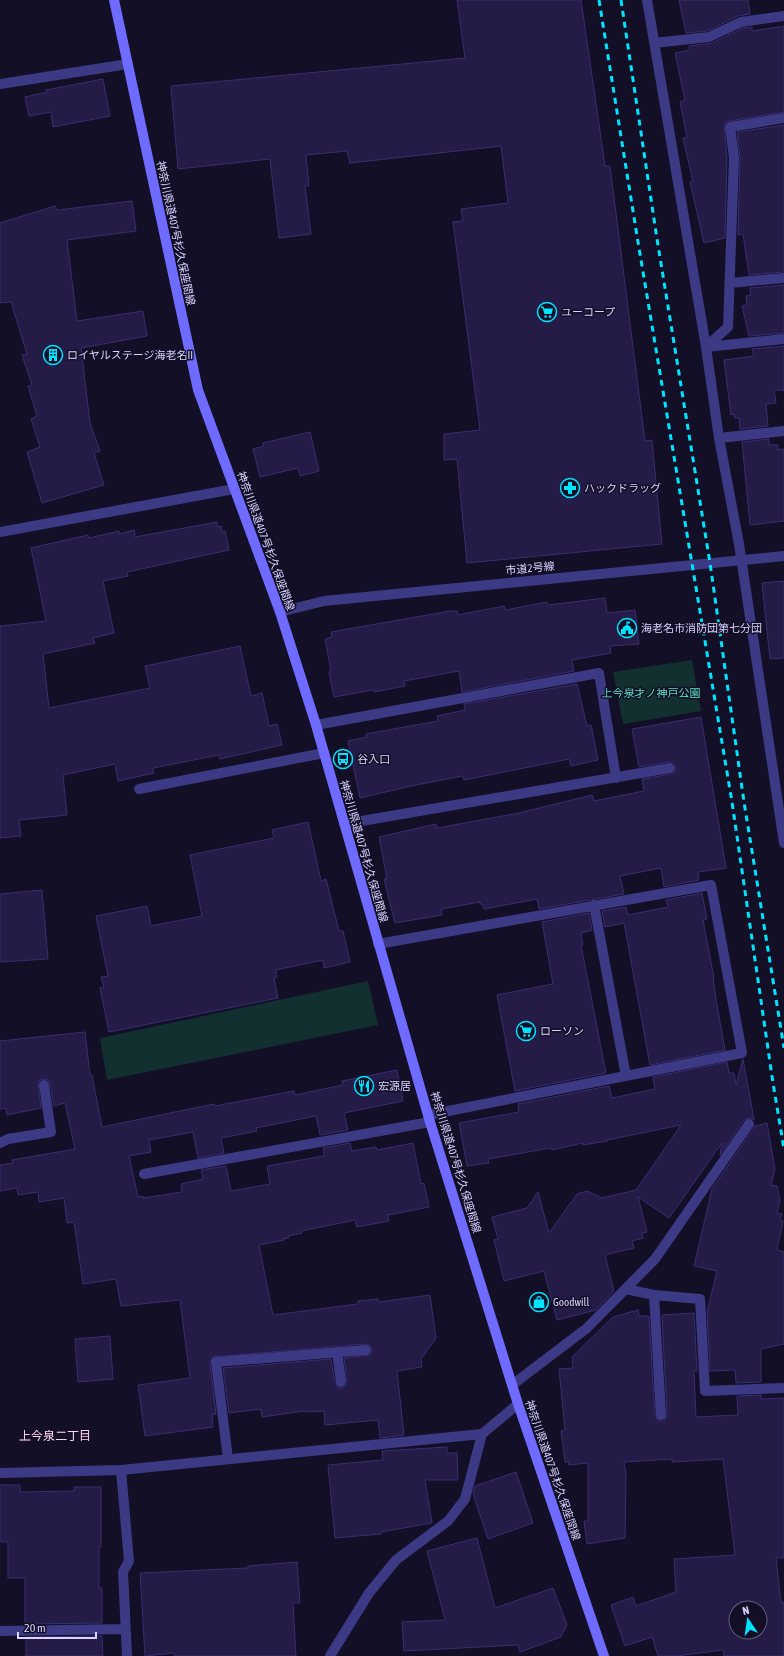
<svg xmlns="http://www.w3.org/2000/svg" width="784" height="1656" viewBox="0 0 784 1656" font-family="'Asap Condensed','Noto Sans JP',sans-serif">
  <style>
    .green { fill: #12302f }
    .building { fill: #241b47; stroke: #3b2d73; fill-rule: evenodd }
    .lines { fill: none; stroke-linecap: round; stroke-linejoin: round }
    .service { stroke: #3d3a85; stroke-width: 10 }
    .minor { stroke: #3d3a85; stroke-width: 10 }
    .tertiary { stroke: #3d3a85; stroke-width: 10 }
    .secondary { stroke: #6f6bff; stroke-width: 10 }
    .rail { stroke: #00e5ff; stroke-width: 3; stroke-dasharray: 6 5; stroke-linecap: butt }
    .labels { text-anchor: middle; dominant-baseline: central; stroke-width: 3; stroke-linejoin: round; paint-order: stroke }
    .street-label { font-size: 11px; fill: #d9d4ff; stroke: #130f26 }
    .poi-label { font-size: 11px; fill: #d9d4ff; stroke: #130f26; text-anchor: start }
    .park-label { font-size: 11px; fill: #5fe0c0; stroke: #130f26 }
    .neighbourhood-label { font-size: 12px; fill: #ffd6f0; stroke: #130f26 }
  </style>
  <rect width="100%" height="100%" fill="#130f26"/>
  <path class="green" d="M692 660 701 711 623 724 613 672Z
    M368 981 378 1025 107 1080 100 1038Z"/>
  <path class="building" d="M457 0H581L605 166H610L645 441 652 440 662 544 467 563 457 459 444 460V434L480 430 453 222 463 221 461 209 508 203 501 146 350 163 347 151 306 155 309 186H305L311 234 279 238 270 159 178 169 171 86 465 58Z
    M679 0H748L750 14 738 16 707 31 686 33Z
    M784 26V112L729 121 724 124 727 158 725 238 704 243 690 182 693 181 683 138 687 137 680 102 685 100 675 53 690 50 689 46 712 43 743 28 752 27V31Z
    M103 79 110 116 53 127 51 112 29 116 25 97 47 92 46 90Z
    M784 125V272L749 275 743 234 738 235 740 158 737 132Z
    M132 201 136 231 67 240 77 321 143 311 147 336 81 348 90 423 100 451 94 453 104 485 42 503 27 452 40 447 31 419 37 416 28 386 32 385 22 355 27 354 11 302 0 303V223L55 206 57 210Z
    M784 285V333L749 336 742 306 747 305 746 296 751 295 750 288Z
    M784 346V390H774L776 403 766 404 768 426 740 429 739 418H735L734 414 731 415 724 360 754 356 752 349Z
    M310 432 319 471 300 476 298 468 260 477 253 449 264 446 263 443Z
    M769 439V445H778V450L784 449V521L750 525 742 442Z
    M217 522V527L221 526 222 532 225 531 229 550 127 572 128 576 103 581 114 633 93 638 95 643 43 654 49 708 150 688 145 666 240 646 251 696 262 693 269 726 277 724 282 745 220 759 219 755 153 768 154 773 118 781 115 764 63 775 67 815 19 820 21 836 0 838V626L46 621 31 548 88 535 89 538 119 531V534L134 530 135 537Z
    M784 581V658L770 659 762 583Z
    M605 598 607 613 635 610 639 644 610 646 611 653 572 660 574 671 462 692 459 671 404 681 405 686 374 692 373 690 334 697 329 672 331 671 325 639 332 637 331 632 450 611H457L458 615 504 606 505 610 547 602 548 605Z
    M577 684 587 726 591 725 598 760 571 766 569 759 464 780 463 776 411 786 360 798 348 741 367 737 366 734 438 721 437 716 465 710 464 704Z
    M701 717 726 868 698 872 699 880 664 887 661 868 620 876 624 894 539 909 537 899 484 909 482 904H480V902L441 909 442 915 395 923 384 879H387L379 837 436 824 437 828 519 813 592 795 594 801 644 791 642 779 671 774 676 771V767L673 762H669L639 767 632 729Z
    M308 822 321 881 326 879 339 931H343L350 962 324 968 323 960 276 970 277 977 274 978 278 998 109 1032 100 988 104 987 101 977 108 976 96 916 147 906 151 926 202 916 190 855 274 838 272 830Z
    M42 890 48 959 0 962V894Z
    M702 893 707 919 703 920 714 978H713L716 999 725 1050 650 1065 624 923 605 927 602 911 626 907 628 915 668 907 666 900Z
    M589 913 592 930 581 933 583 945H581L606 1073 515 1091 497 995 553 984 542 922Z
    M85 1032 90 1075H92L102 1127 214 1104 215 1106 294 1091 295 1095 343 1085 342 1081 397 1070 403 1101 344 1113 348 1130 320 1135 316 1116 256 1128 257 1131 221 1138 224 1153 198 1158 193 1132 149 1140 151 1152 129 1156 138 1197 143 1196V1198L182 1192 181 1184 203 1179 201 1170 226 1166 231 1191 270 1184 267 1166 324 1156 323 1148 350 1143 352 1151 376 1147 377 1150 413 1143 421 1184 424 1183 429 1207 388 1215 389 1221 357 1227 355 1220 301 1231 302 1233 288 1236 289 1238 283 1239 284 1240 259 1245 273 1315 358 1304V1301L378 1299 379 1302 430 1295 436 1338 421 1359 422 1367 397 1371 404 1435 380 1438 378 1420 325 1425 324 1411 304 1412V1411L262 1417 261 1409 229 1413 223 1368 331 1359 335 1383 338 1388H342L347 1385V1382L344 1358 370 1355 372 1350V1347L365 1344 213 1357 210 1363 216 1414 212 1415 213 1427 145 1436 138 1385 190 1378 180 1300 121 1306 116 1279 83 1284 74 1222 67 1223 64 1198 39 1202 38 1192 18 1195 17 1188 0 1191V1165L13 1163 12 1160 75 1149 65 1103 54 1106 50 1084 47 1079 40 1080 38 1083 41 1108 7 1115 6 1108 0 1109V1041Z
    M743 1059 754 1120 749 1118 744 1120 720 1155 722 1143 669 1218 638 1197 647 1232 642 1233 643 1238 632 1241 634 1248 605 1255 614 1291 596 1310 557 1320 544 1271 504 1281 494 1240 498 1239 492 1217 527 1208 538 1192 549 1233 577 1194 587 1191 602 1198 636 1190 681 1125 607 1140V1141L583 1145V1143L552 1150 551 1148 488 1159 489 1163 467 1166 459 1123 519 1112 518 1104 609 1086 612 1098 655 1089 653 1077 727 1062 729 1073H734L736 1085Z
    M767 1123 775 1169 771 1185 777 1186 780 1201 777 1213 782 1214 780 1220 783 1221 777 1250 784 1252V1344L761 1349V1382L736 1383 735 1370 710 1371 707 1312 717 1271 694 1266 712 1189 755 1126Z
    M638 1310 639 1316H649L655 1415 658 1421H664L667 1415 662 1315 694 1313 697 1371H694L696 1417 738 1415 737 1396 761 1395V1399L784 1398V1558H776L781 1603 784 1602V1656H724L723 1650 676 1656H658L652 1637 625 1646 611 1605 633 1597 636 1606 676 1592 674 1559 735 1555 723 1459 672 1462V1459L624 1462 626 1474 625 1538 587 1544 584 1521H588V1463L569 1465V1462H565L561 1431 565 1430 559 1369 573 1368 572 1357 613 1317ZM736 1608H760V1632H736Z
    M110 1336 113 1379 78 1382 75 1339Z
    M447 1447V1453H457L458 1480H425L432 1523 381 1532V1534L335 1538 328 1465 383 1460 382 1451Z
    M516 1472 533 1523 488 1539 473 1494 475 1486Z
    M0 1485H20V1492L74 1491V1487H101V1547H99V1588H102V1623L25 1624V1578H8V1542H0Z
    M477 1538 495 1608 553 1588 567 1625 561 1637 520 1652 518 1645 404 1651 402 1622 445 1620 427 1551Z
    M297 1562 300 1603H293L296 1656H174V1653L145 1656 140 1573 248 1568V1566Z
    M102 1636 103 1656H26V1637Z"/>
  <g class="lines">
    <path class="service" d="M0 84 128 64
      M706 347 784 339
      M139 789 324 753
      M0 1143 8 1139 51 1132 44 1085
      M626 1289 654 1295 700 1299 705 1391 784 1388
      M654 1295 661 1415
      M337 1352 341 1382
      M228 1459 216 1362 366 1350
      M121 1470 129 1561 123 1572 127 1656
      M0 1631 125 1629"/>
    <path class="minor" d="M647 0 706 347 719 438 739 544 784 843
      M654 43 709 37 741 22 784 16
      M730 283 784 278
      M706 347 728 327 734 158 730 127 784 118
      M719 438 784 431
      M0 532 234 489
      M316 725 599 673 616 778
      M344 824 670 768
      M594 905 626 1076
      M378 944 711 885 742 1053 428 1115
      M144 1174 430 1122
      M512 1385 587 1328 655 1259 749 1124
      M0 1473 121 1470 482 1434 518 1404
      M330 1656 369 1593 396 1560 448 1521 465 1499 482 1434"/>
    <path class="tertiary" d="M280 612 324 601 784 556"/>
    <path class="secondary" d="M114 0 198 390 280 612 316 725 430 1122 518 1404 604 1656"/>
    <path class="rail" d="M599 0 638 242 732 802 773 1083 784 1149
      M621 0 657 239 710 563 744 802 784 1048"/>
  </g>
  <defs>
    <symbol id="supermarket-ring" viewBox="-11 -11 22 22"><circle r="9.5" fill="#130f26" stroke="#00e5ff" stroke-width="1.5"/><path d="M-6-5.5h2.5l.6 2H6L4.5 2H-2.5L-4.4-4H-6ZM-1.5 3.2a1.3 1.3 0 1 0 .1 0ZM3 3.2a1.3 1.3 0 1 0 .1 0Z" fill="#00e5ff"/></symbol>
    <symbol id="building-ring" viewBox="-11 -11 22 22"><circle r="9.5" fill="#130f26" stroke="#00e5ff" stroke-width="1.5"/><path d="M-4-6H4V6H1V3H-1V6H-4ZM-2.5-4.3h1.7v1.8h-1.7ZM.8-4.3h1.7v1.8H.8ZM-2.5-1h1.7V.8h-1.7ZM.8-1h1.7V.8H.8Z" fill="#00e5ff"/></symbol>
    <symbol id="pharmacy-ring" viewBox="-11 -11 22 22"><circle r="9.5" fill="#130f26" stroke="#00e5ff" stroke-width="1.5"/><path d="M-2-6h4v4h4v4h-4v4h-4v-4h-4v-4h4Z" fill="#00e5ff"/></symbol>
    <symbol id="civic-ring" viewBox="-11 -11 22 22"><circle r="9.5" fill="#130f26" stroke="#00e5ff" stroke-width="1.5"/><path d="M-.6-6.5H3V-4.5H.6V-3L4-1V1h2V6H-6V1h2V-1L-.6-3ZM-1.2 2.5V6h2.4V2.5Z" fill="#00e5ff"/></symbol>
    <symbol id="bus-ring" viewBox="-11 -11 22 22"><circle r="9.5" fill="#130f26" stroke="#00e5ff" stroke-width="1.5"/><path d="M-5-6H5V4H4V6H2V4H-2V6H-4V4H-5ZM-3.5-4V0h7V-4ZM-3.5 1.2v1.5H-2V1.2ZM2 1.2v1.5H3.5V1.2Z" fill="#00e5ff"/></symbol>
    <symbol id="restaurant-ring" viewBox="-11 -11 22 22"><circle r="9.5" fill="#130f26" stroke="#00e5ff" stroke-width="1.5"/><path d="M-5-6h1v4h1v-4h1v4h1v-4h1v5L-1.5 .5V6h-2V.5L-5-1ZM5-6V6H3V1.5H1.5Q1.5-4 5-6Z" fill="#00e5ff"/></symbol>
    <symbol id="shop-ring" viewBox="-11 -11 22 22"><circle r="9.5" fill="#130f26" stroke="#00e5ff" stroke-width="1.5"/><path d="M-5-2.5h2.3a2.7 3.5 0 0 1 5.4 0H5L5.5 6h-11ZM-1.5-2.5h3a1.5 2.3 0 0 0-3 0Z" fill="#00e5ff"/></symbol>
  </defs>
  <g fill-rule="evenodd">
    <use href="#supermarket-ring" x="536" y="301" width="22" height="22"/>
    <use href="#building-ring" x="42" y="344" width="22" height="22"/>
    <use href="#pharmacy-ring" x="559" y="477" width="22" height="22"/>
    <use href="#civic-ring" x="616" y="617" width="22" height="22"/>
    <use href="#bus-ring" x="332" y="748" width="22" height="22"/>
    <use href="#supermarket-ring" x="515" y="1020" width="22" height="22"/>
    <use href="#restaurant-ring" x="353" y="1075" width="22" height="22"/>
    <use href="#shop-ring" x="528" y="1291" width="22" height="22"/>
  </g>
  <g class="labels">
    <g class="street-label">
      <text transform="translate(176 233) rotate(78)">神奈川県道407号杉久保座間線</text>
      <text transform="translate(266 541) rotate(70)">神奈川県道407号杉久保座間線</text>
      <text transform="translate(530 568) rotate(-5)">市道2号線</text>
      <text transform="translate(364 851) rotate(74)">神奈川県道407号杉久保座間線</text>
      <text transform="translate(456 1162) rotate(73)">神奈川県道407号杉久保座間線</text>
      <text transform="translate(553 1470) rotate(71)">神奈川県道407号杉久保座間線</text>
    </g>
    <g class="poi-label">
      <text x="561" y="312">ユーコープ</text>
      <text x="67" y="355">ロイヤルステージ海老名II</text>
      <text x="584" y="488">ハックドラッグ</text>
      <text x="641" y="628">海老名市消防団第七分団</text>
      <text x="357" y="759">谷入口</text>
      <text x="540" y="1031">ローソン</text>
      <text x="378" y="1086">宏源居</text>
      <text x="553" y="1302">Goodwill</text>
    </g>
    <g class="park-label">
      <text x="651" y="693">上今泉才ノ神戸公園</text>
    </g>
    <g class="neighbourhood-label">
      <text x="55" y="1436">上今泉二丁目</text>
    </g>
  </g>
  <g transform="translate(748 1620) rotate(347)"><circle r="19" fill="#130f26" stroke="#625e7d"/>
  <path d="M0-3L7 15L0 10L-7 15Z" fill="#00e5ff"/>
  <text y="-6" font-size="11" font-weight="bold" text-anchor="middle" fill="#d9d4ff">N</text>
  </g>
  <path d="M18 1632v6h78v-6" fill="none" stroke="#d9d4ff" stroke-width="2"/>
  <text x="24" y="1632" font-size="12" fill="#d9d4ff" stroke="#130f26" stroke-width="3" paint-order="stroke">20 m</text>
</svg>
